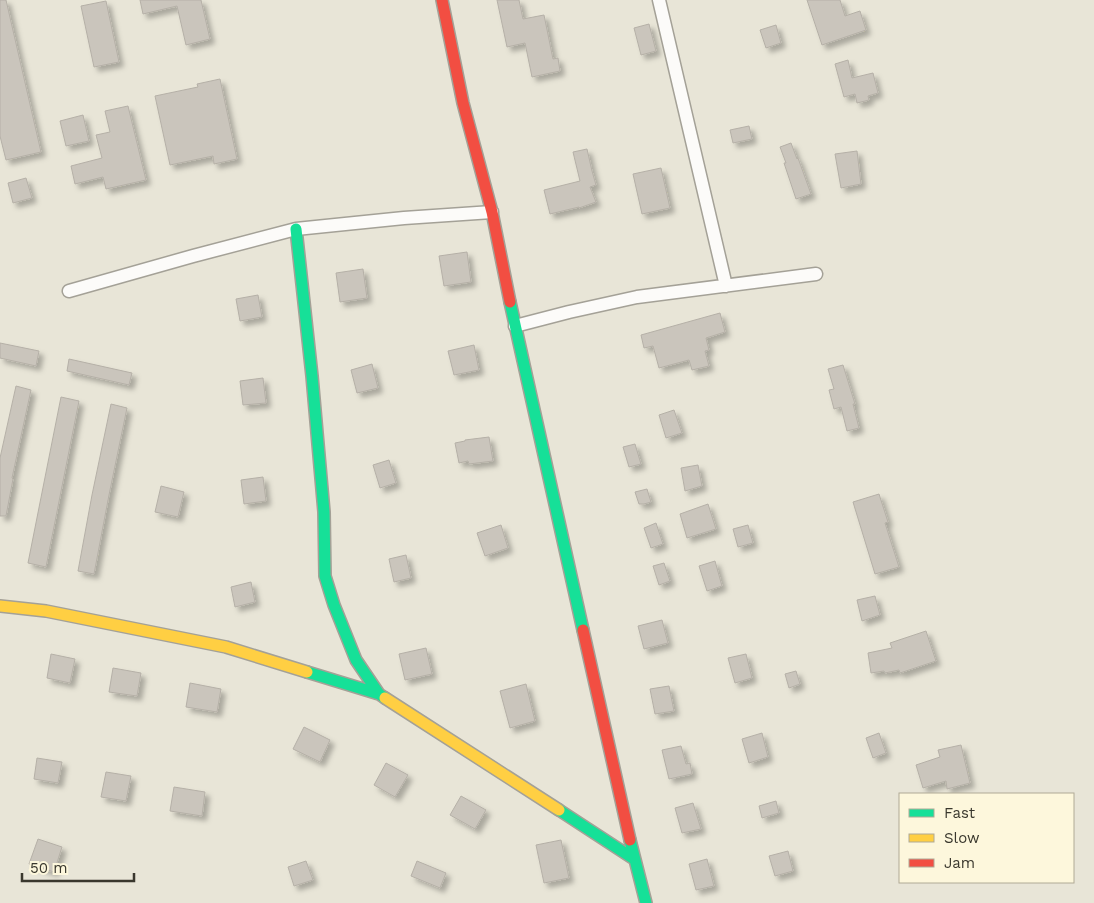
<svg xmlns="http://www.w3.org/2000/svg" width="1094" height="903" viewBox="0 0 1094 903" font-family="'Work Sans',sans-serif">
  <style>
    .building { fill: #cac5bc; stroke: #b5b0a7; filter: url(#shadow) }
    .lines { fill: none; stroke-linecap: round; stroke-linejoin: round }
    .street-casing { stroke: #a4a197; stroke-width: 15 }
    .fast-casing { stroke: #a4a197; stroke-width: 14 }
    .slow-casing { stroke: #a4a197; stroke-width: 14 }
    .jam-casing { stroke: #a4a197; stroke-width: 14 }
    .street { stroke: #fcfbf9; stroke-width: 12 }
    .fast { stroke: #16e098; stroke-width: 11 }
    .slow { stroke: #ffcf43; stroke-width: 11 }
    .jam { stroke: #f24e42; stroke-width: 11 }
  </style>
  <defs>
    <filter id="shadow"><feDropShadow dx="4.5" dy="4.5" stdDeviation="2.5" flood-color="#0004"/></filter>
  </defs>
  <rect width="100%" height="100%" fill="#e8e5d7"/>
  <path class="building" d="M0 0H6L41 152 6 160 0 136Z
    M140 0H201L210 39 186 45 177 6 143 14Z
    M497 0H519L523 19 544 15 553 59 558 58 560 71 532 77 525 43 507 47Z
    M807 0H840L845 16 860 11 866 30 822 45Z
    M106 1 119 62 94 67 81 6Z
    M649 24 656 51 641 55 634 28Z
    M776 25 781 43 766 48 760 30Z
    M848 60 852 78 873 73 878 93 868 96 869 100 857 103 855 94 844 97 835 64Z
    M220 79 237 159 214 164 213 156 170 165 155 96 198 87 197 84Z
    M128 106 146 180 106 189 103 177 75 184 71 166 102 158 96 135 110 132 105 111Z
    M83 115 89 141 66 146 60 121Z
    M749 126 752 139 733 143 730 130Z
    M791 143 797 159 798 158 811 194 796 199 784 163H786L780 147Z
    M587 149 592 171 596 185 590 187 596 202 579 208V207L550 214 544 190 580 181 573 152Z
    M857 151 861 184 841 188 835 154Z
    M661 168 670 208 642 214 633 174Z
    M26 178 32 198 13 203 8 183Z
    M467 252 471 282 444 286 439 256Z
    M363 269 367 298 340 302 336 273Z
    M258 295 262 317 240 321 236 299Z
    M720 313 725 332 706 338 709 350 705 351 709 366 692 370 689 360 659 368 653 346 644 348 641 335Z
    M0 343 39 351 36 366 0 358Z
    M474 345 479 370 454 375 448 351Z
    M69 359 132 373 129 385 67 371Z
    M372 364 378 388 357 393 351 370Z
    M843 365 855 404H853L859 428 847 431 841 407 834 409 829 390 834 389 828 369Z
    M263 378 266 403 243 405 240 381Z
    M16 386 31 390 12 478 13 479 6 516H0V458Z
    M61 397 79 401 46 567 28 563Z
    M111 404 127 408 109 495 94 574 78 571 92 495Z
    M674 410 682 433 666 438 659 415Z
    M489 437 493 461 469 464 468 461 459 463 455 443 465 441V440Z
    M635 444 641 464 629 467 623 447Z
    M389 460 396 483 380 488 373 465Z
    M698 465 702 486 685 491 681 468Z
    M263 477 266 501 244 504 241 480Z
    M161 486 184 492 178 517 155 512Z
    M647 489 651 502 644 504H639L635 492Z
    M879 494 888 522 885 523 899 567 875 574 853 502Z
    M708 504 716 529 687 538 680 514Z
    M656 523 663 544 651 548 644 528Z
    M501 525 508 548 485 556 477 533Z
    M748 525 753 543 738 547 733 529Z
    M406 555 411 578 394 582 389 559Z
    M715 561 722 586 707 591 699 566Z
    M664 563 670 581 659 585 653 566Z
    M251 582 255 602 235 607 231 587Z
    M875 596 880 615 862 621 857 600Z
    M662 620 668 643 644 649 638 626Z
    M926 631 936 661 900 673 899 670 885 673 884 671 871 673 868 653 892 648 890 643Z
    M426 648 432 674 405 680 399 654Z
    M51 654 75 659 70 683 47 678Z
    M746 654 752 678 735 683 728 658Z
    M113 668 141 673 137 696 109 692Z
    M796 671 800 684 789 688 785 674Z
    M190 683 221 689 217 712 186 707Z
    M526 684 535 721 510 728 500 691Z
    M669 686 674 711 655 714 650 689Z
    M304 727 330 740 320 762 293 749Z
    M762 733 768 757 749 763 742 739Z
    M879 733 886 753 873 758 866 738Z
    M961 745 970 783 947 789 946 781 923 788 916 765 940 757 938 750Z
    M681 746 686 764 690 763 692 774 669 779 662 750Z
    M37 758 62 762 58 783 34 779Z
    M386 763 408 775 395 797 374 785Z
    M106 772 131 776 126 801 101 797Z
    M174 787 205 792 202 816 170 811Z
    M461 796 486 810 475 829 450 815Z
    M776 801 779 813 762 818 759 806Z
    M693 803 701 829 682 833 675 808Z
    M38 839 62 847 54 872 29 864Z
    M561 840 569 878 544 883 536 845Z
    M788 851 793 871 775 876 769 856Z
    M707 859 714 886 696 890 689 864Z
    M306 861 313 880 294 886 288 867Z
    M417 861 446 873 440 888 411 876Z"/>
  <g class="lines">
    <defs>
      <path id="street" d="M659 0 726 286
        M69 291 193 256 296 229 404 218 492 212
        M515 326 569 312 637 297 816 274"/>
      <path id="fast" d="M296 229 312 376 324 512 325 576 334 605 356 660 379 694 385 698
        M510 302 583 630
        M307 672 379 694
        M559 810 634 859
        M630 840 646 903"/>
      <path id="slow" d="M0 606 46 611 226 647 307 672
        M385 698 559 810"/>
      <path id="jam" d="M442 0 463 103 492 212 510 302
        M583 630 630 840"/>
    </defs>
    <use href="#street" class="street-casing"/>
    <use href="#fast" class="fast-casing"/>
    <use href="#slow" class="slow-casing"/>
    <use href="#jam" class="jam-casing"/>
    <use href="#street" class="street"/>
    <use href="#fast" class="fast"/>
    <use href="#slow" class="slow"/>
    <use href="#jam" class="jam"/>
  </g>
  <rect x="899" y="793" width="175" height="90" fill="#fdf7dc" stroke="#afaa96"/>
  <rect x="909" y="809" width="25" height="8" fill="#16e098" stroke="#afaa96"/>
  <text x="944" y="818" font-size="15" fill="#39372d">Fast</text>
  <rect x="909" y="834" width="25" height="8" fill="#ffcf43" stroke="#afaa96"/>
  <text x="944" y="843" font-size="15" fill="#39372d">Slow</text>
  <rect x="909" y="859" width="25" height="8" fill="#f24e42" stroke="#afaa96"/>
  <text x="944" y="868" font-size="15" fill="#39372d">Jam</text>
  <path d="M22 873v8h112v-8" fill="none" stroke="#39372d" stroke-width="2.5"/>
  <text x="30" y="873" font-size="15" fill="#39372d" stroke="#fdf7dc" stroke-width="4" paint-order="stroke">50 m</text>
</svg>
